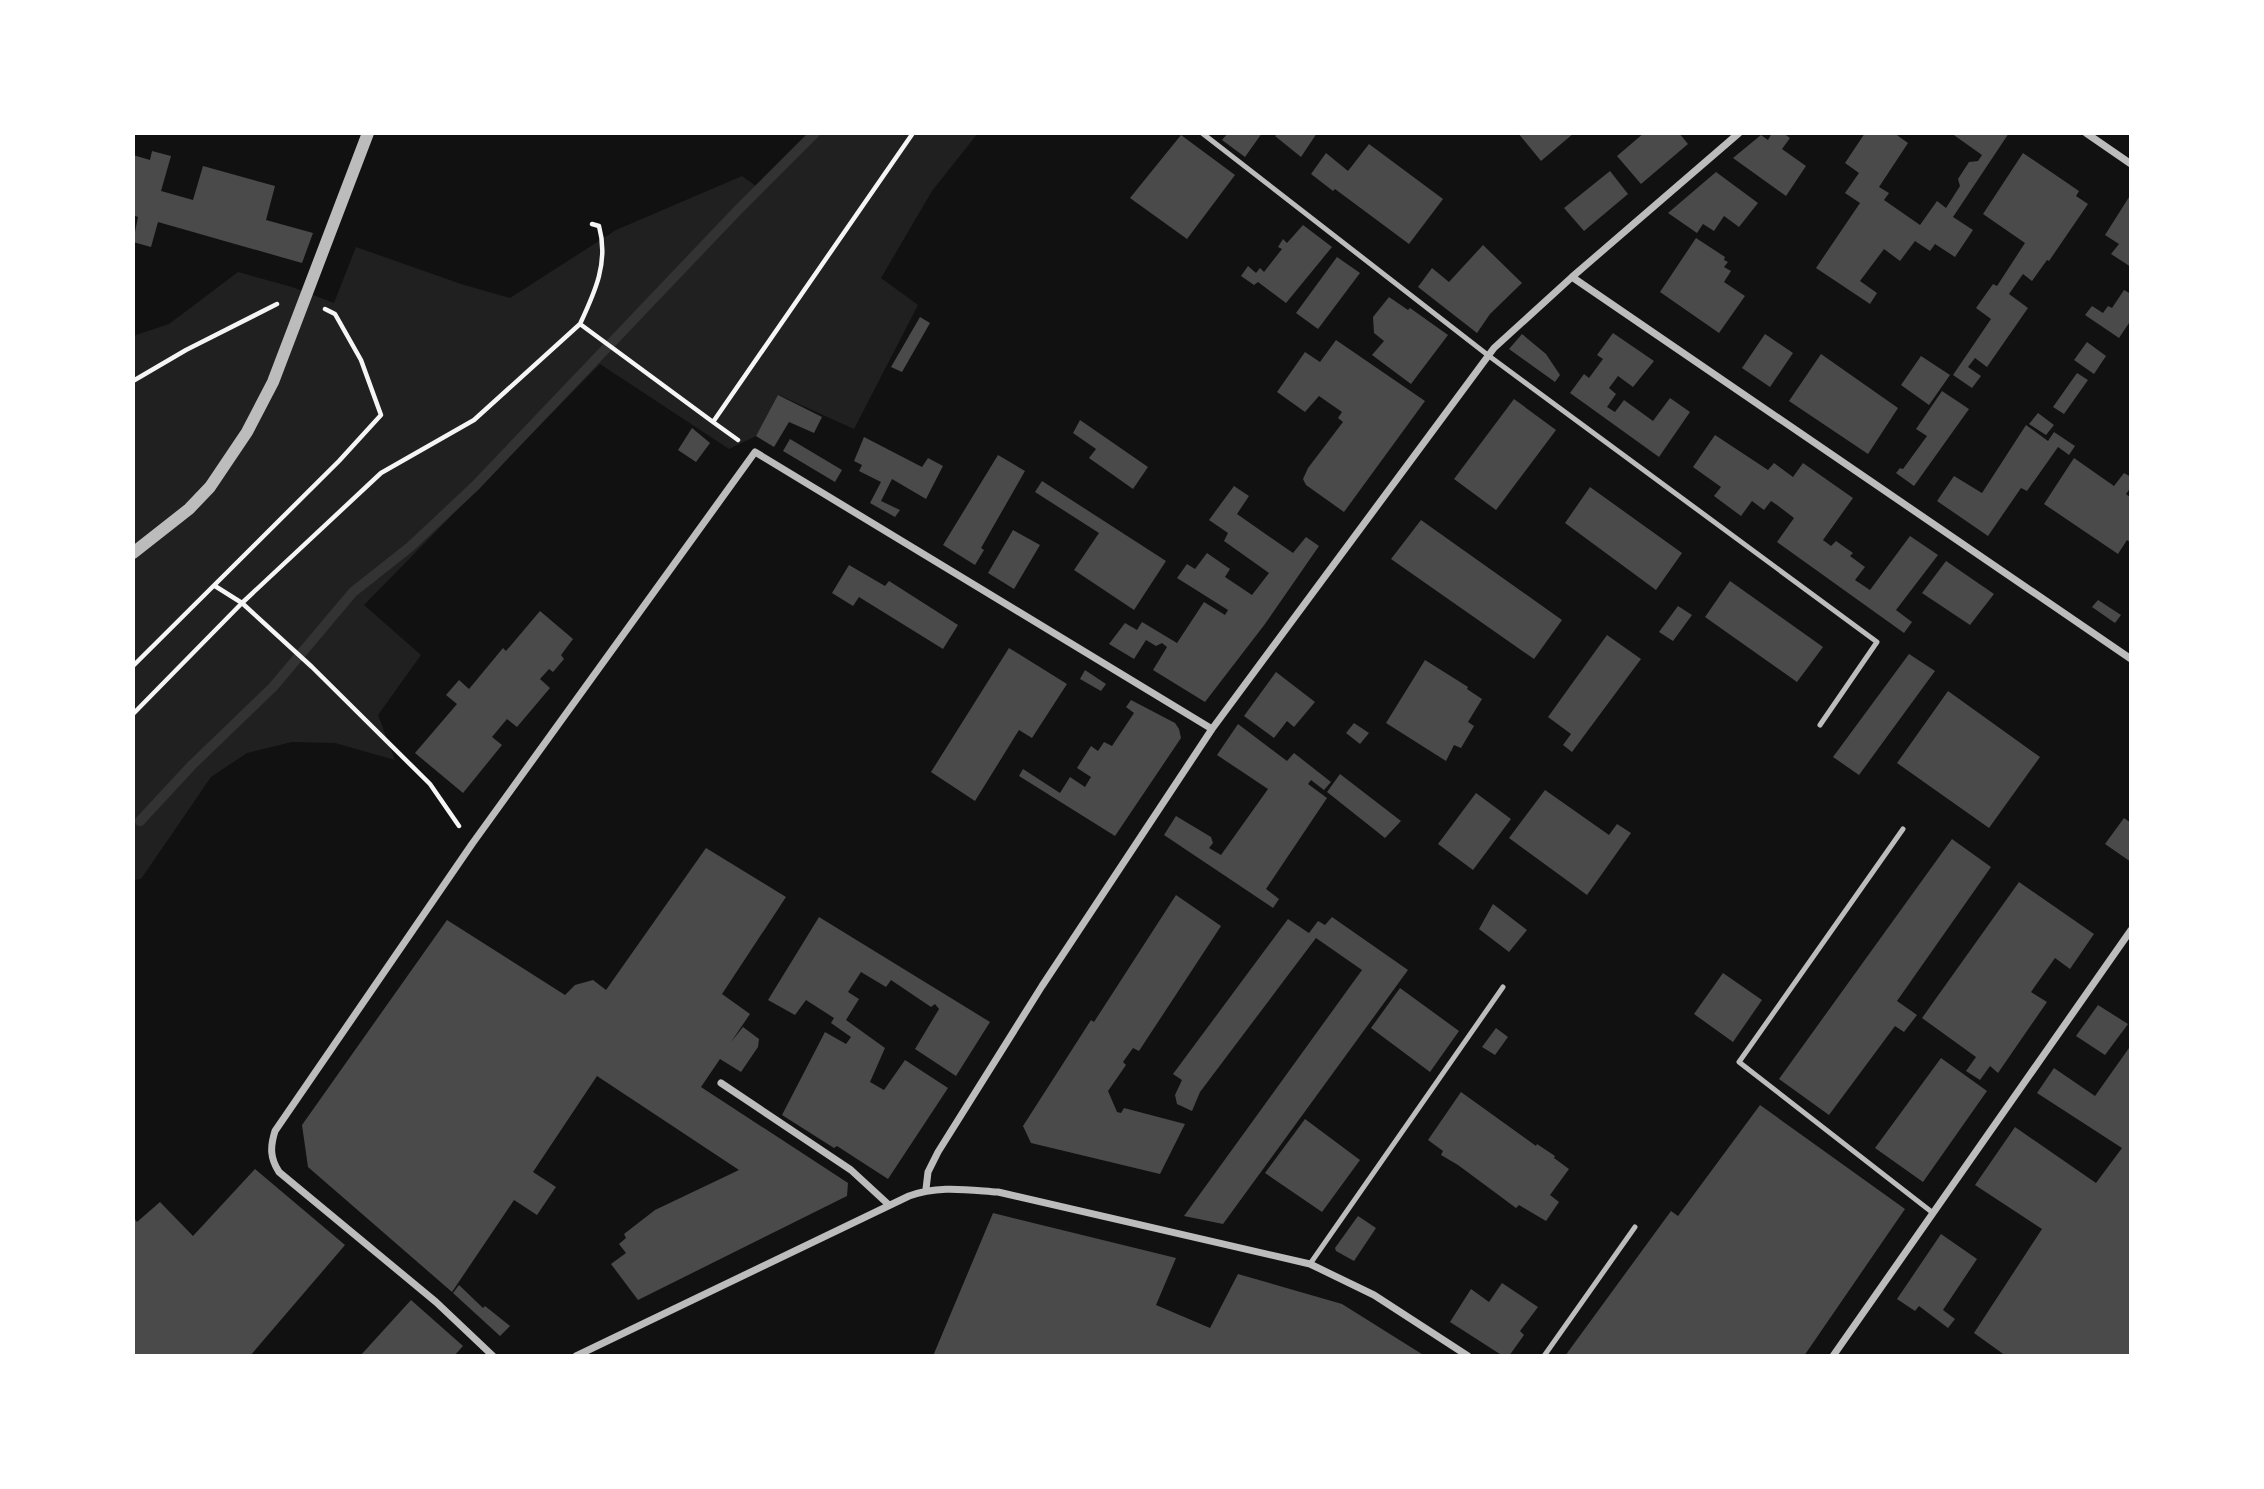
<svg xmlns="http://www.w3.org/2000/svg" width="2264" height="1489" viewBox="0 0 2264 1489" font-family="Roboto,sans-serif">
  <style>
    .green { fill: #202020 }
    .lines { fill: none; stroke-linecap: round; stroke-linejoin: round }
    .stream { stroke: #333; stroke-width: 10 }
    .building { fill: #4a4a4a }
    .path { stroke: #f5f5f5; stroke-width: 4.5 }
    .service { stroke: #bcbcbc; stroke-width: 5 }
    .minor { stroke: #bcbcbc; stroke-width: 7 }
    .tertiary { stroke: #bcbcbc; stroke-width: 12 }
  </style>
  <rect width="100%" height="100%" fill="#111"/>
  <path class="green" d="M819 133H978L932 191 881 278 918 305 854 429 779 395 756 436 729 449 600 364 364 605 421 655 378 715 395 760 335 743 292 742 247 753 211 777 141 879 133 880V336L169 324 238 272 292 287 334 303 356 247 461 284 510 298 616 230 742 176 763 191Z"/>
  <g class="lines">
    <path class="stream" d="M140 821 192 765 273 687 353 592 410 547 475 486 738 210 815 133"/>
  </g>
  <path class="building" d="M1228 133H1262L1245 157 1222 140Z
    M1278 133H1317L1301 157 1275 136Z
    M1518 133H1574L1541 161Z
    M1644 133H1679L1688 144 1641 184 1617 156Z
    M1772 133H1783L1790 138 1782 149 1806 166 1786 196 1733 158 1761 135 1768 140Z
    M1865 133H1894L1908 143 1879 187 1889 193 1884 200 1920 225 1937 201 1946 208 1960 186 1958 179 1969 162 1978 161 1982 155 1951 133H2009L1953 217 1973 230 1955 257 1935 244 1930 251 1915 241 1900 261 1884 249 1860 281 1877 293 1870 304 1816 268 1860 203 1845 193 1859 173 1845 163Z
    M1181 135 1235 175 1187 239 1130 198Z
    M1369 144 1443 199 1409 244 1335 189 1333 191 1311 174 1326 153 1348 171Z
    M152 151 171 156 161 191 193 200 203 166 275 186 266 220 313 233 302 263 158 222 151 247 133 242 138 217 133 215V155L150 160Z
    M2023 153 2079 191 2076 196 2088 204 2049 261 2047 260 2032 281 2023 274 2009 294 2028 308 1987 367 1975 358 1968 367 1981 376 1972 388 1953 375 1991 319 1976 308 1993 284 1997 286 2025 243 1983 214Z
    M1610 171 1628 194 1584 231 1564 208Z
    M1716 172 1758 203 1739 227 1724 216 1714 231 1703 224 1697 233 1668 213Z
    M2131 194V267L2111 254 2119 244 2105 235Z
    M1303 225 1332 247 1286 303 1258 282 1254 285 1241 276 1248 266 1256 273 1260 268 1264 272 1282 249 1278 247 1283 239 1287 243Z
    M1696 238 1725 257 1724 260 1728 262 1724 267 1731 271 1724 282 1745 296 1719 333 1660 292Z
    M1483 245 1522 283 1490 314 1477 333 1418 287 1432 268 1449 282Z
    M1337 257 1360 273 1318 329 1296 313Z
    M2124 290 2131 294V325L2129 323 2119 338 2085 315 2092 306 2103 313 2108 306 2112 308Z
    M1389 297 1408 310 1410 308 1448 335 1411 384 1372 355 1384 341 1374 333 1373 317Z
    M920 317 930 323 902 372 891 367Z
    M1613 333 1654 361 1633 387 1618 376 1609 388 1616 394 1607 407 1615 412 1624 400 1653 421 1670 398 1690 412 1659 457 1570 393 1584 374 1589 378 1603 359 1597 355Z
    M1522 334 1546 354 1560 375 1555 382 1509 349Z
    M1765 334 1793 353 1770 387 1742 368Z
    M1336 340 1425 401 1344 512 1306 485 1303 479 1308 468 1343 422 1338 418 1342 412 1319 396 1305 412 1277 392 1305 352 1320 362Z
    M2087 342 2106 356 2094 374 2074 360Z
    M1821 354 1898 408 1868 454 1789 401Z
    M1921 356 1950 375 1929 405 1901 385Z
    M2077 373 2088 380 2064 414 2053 407Z
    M1942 391 1969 409 1914 486 1896 473 1900 468 1903 469 1927 436 1916 429Z
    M778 395 822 417 814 433 789 422 774 447 756 436Z
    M1514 399 1556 430 1496 510 1454 479Z
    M2038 413 2054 425 2046 435 2029 424Z
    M1080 420 1148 467 1133 489 1089 458 1096 449 1073 433Z
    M2026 425 2048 441 2054 432 2075 446 2069 455 2058 447 2027 491 2021 488 1988 536 1937 501 1954 476 1982 493Z
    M692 428 710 443 696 462 678 450Z
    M1715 435 1768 470 1774 463 1793 477 1803 463 1853 498 1823 540 1831 546 1836 541 1853 553 1850 556 1865 567 1855 580 1870 590 1910 536 1938 555 1896 610 1912 622 1904 633 1777 542 1794 518 1777 505 1771 501 1764 510 1752 501 1741 516 1714 496 1721 487 1693 467Z
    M864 437 922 467 928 458 943 466 926 499 892 479 881 501 900 510 895 517 870 503 881 482 859 471 862 465 854 461Z
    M790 439 842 470 835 482 783 451Z
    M998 455 1025 471 981 548 984 550 975 565 943 545Z
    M2074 458 2114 486 2124 473 2131 477V487L2126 494 2131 498V543L2127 540 2118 554 2044 504Z
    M1042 481 1166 561 1134 610 1074 570 1099 533 1035 492Z
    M1234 486 1249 496 1237 514 1293 553 1306 537 1319 546 1265 624 1205 702 1153 670 1167 647 1162 643 1156 646 1146 640 1134 659 1109 644 1125 623 1137 630 1142 622 1177 643 1204 602 1225 615 1228 610 1177 578 1187 564 1195 569 1207 553 1230 569 1225 577 1252 595 1269 573 1224 541 1228 533 1209 520Z
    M1590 487 1682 553 1656 590 1565 523Z
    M1421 520 1562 620 1534 659 1391 559Z
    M1013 530 1040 545 1014 589 988 573Z
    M1946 561 1994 594 1970 625 1922 593Z
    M849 565 885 586 889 581 958 625 943 649 859 597 853 606 832 593Z
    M1730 581 1823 647 1797 682 1705 617Z
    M2098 600 2121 615 2115 623 2092 607Z
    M1678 606 1692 615 1673 641 1659 632Z
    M540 611 573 639 561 655 564 659 553 672 549 669 540 679 550 688 517 727 507 719 492 737 502 745 463 793 415 753 457 704 446 695 459 680 469 689 503 648 506 651Z
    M1607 635 1641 659 1572 752 1563 745 1571 734 1548 717Z
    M1009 648 1067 684 1032 738 1019 730 975 801 931 772Z
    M1909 654 1935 671 1859 775 1833 757Z
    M1425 660 1468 687 1467 689 1482 699 1468 722 1474 726 1461 748 1454 745 1446 761 1386 723Z
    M1085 670 1106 684 1101 691 1080 679Z
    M1276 672 1315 702 1294 727 1287 721 1274 738 1244 716Z
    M1948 691 2040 757 1989 828 1897 763Z
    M1131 700 1175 723 1179 729 1181 738 1115 836 1019 776 1023 769 1060 793 1070 777 1085 787 1091 777 1077 768 1091 746 1098 751 1104 742 1112 746 1134 713 1126 707Z
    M1354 723 1369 733 1360 744 1346 733Z
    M1238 724 1287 761 1294 753 1331 782 1324 790 1311 780 1308 784 1327 798 1266 889 1279 899 1273 908 1164 835 1176 816 1211 837 1213 843 1209 848 1221 855 1268 789 1217 755Z
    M1340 774 1401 821 1385 838 1327 792Z
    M1545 790 1609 835 1617 824 1631 833 1587 895 1509 838Z
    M1476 793 1511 819 1473 870 1438 844Z
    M2124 818 2131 823V862L2105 844Z
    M1952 839 1991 867 1897 1001 1917 1015 1904 1032 1895 1026 1829 1115 1779 1079Z
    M706 848 786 897 722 994 750 1014 731 1042 743 1027 759 1039 758 1047 741 1072 720 1059 701 1087 848 1183 847 1196 638 1300 611 1264 626 1253 619 1244 626 1238 624 1234 655 1210 739 1170 597 1076 533 1172 556 1187 537 1215 514 1200 452 1292 308 1167 302 1125 447 920 565 995 575 985 593 980 606 990Z
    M2019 882 2094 934 2070 969 2055 958 2031 992 2047 1002 1998 1073 1990 1066 1980 1080 1966 1071 1976 1057 1922 1018Z
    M1176 895 1221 926 1139 1051 1133 1048 1123 1062 1126 1065 1108 1091 1117 1112 1121 1113 1124 1108 1185 1124 1160 1174 1031 1143 1023 1126 1091 1020 1094 1022Z
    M1493 904 1527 930 1509 952 1479 929Z
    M819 917 990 1022 956 1076 915 1049 939 1009 935 1004 931 1007 891 980 886 987 861 972 848 992 859 999 846 1020 885 1048 870 1082 884 1090 905 1060 948 1088 888 1179 837 1146 834 1148 782 1115 825 1032 846 1044 851 1037 831 1023 834 1018 806 1000 795 1015 768 1000Z
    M1332 917 1408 970 1223 1224 1184 1216 1362 970 1316 938 1200 1092 1192 1111 1177 1104 1175 1095 1182 1080 1173 1074 1288 919 1309 933 1318 921 1325 925Z
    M1723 973 1762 1000 1733 1042 1694 1014Z
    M1400 988 1459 1031 1430 1072 1371 1028Z
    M2098 1005 2128 1024 2105 1055 2076 1036Z
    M1496 1028 1508 1037 1495 1055 1482 1047Z
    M2129 1048 2131 1049V1356H2006L1974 1333 2042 1229 1975 1185 2015 1127 2096 1183 2122 1148 2037 1093 2054 1068 2095 1096Z
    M1941 1058 1987 1091 1923 1182 1875 1148Z
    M1461 1092 1536 1146 1537 1144 1555 1156 1554 1158 1569 1169 1550 1195 1559 1202 1546 1221 1519 1205 1516 1208 1458 1165 1441 1155 1443 1151 1428 1140Z
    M1760 1105 1905 1209 1804 1356H1565L1671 1211 1678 1216Z
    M1305 1119 1360 1160 1322 1212 1265 1173Z
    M255 1169 345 1245 250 1356H133V1217L137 1222 160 1202 193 1236Z
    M993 1213 1176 1258 1156 1305 1210 1328 1238 1274 1342 1304 1425 1356H933Z
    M1358 1216 1376 1228 1354 1261 1336 1251 1335 1248Z
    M1941 1234 1977 1259 1943 1310 1955 1319 1948 1328 1919 1306 1915 1311 1897 1299Z
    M1502 1283 1538 1307 1520 1331 1524 1335 1509 1356H1503L1450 1322 1471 1289 1489 1302Z
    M459 1285 483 1308 485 1306 510 1326 500 1336 453 1293Z
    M411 1300 463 1346 454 1356H360Z"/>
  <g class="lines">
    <path class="path" d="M580 324C595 292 609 262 599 226L592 224
      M133 381 186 350 277 304
      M713 422 738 440
      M215 586 242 603 312 667 430 784 459 826
      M133 666 339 461 381 415 361 360 335 314 325 309
      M133 714 242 603 381 473 474 420 580 324 713 422 913 133"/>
    <path class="service" d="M1202 133 1489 356 1877 642 1820 725
      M1903 829 1739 1062 1933 1213
      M1310 1264 1503 987
      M1544 1356 1635 1227"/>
    <path class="minor" d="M2086 133 2131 164
      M1572 277 2131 659
      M721 1083 851 1170 889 1205
      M926 1189 928 1172 938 1152 1042 986 1212 729 1494 348 1572 277 1739 133
      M493 1356 436 1302 279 1172C270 1158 270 1147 275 1131L472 844 755 452 1212 729
      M576 1356 909 1196C938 1185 968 1190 998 1192L1310 1264 1374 1295 1468 1356
      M1833 1356 2131 930"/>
    <path class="tertiary" d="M133 553 189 509 210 487 247 432 273 382 368 133"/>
  </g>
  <rect width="2264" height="1489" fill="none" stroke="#ffffff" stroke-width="270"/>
</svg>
